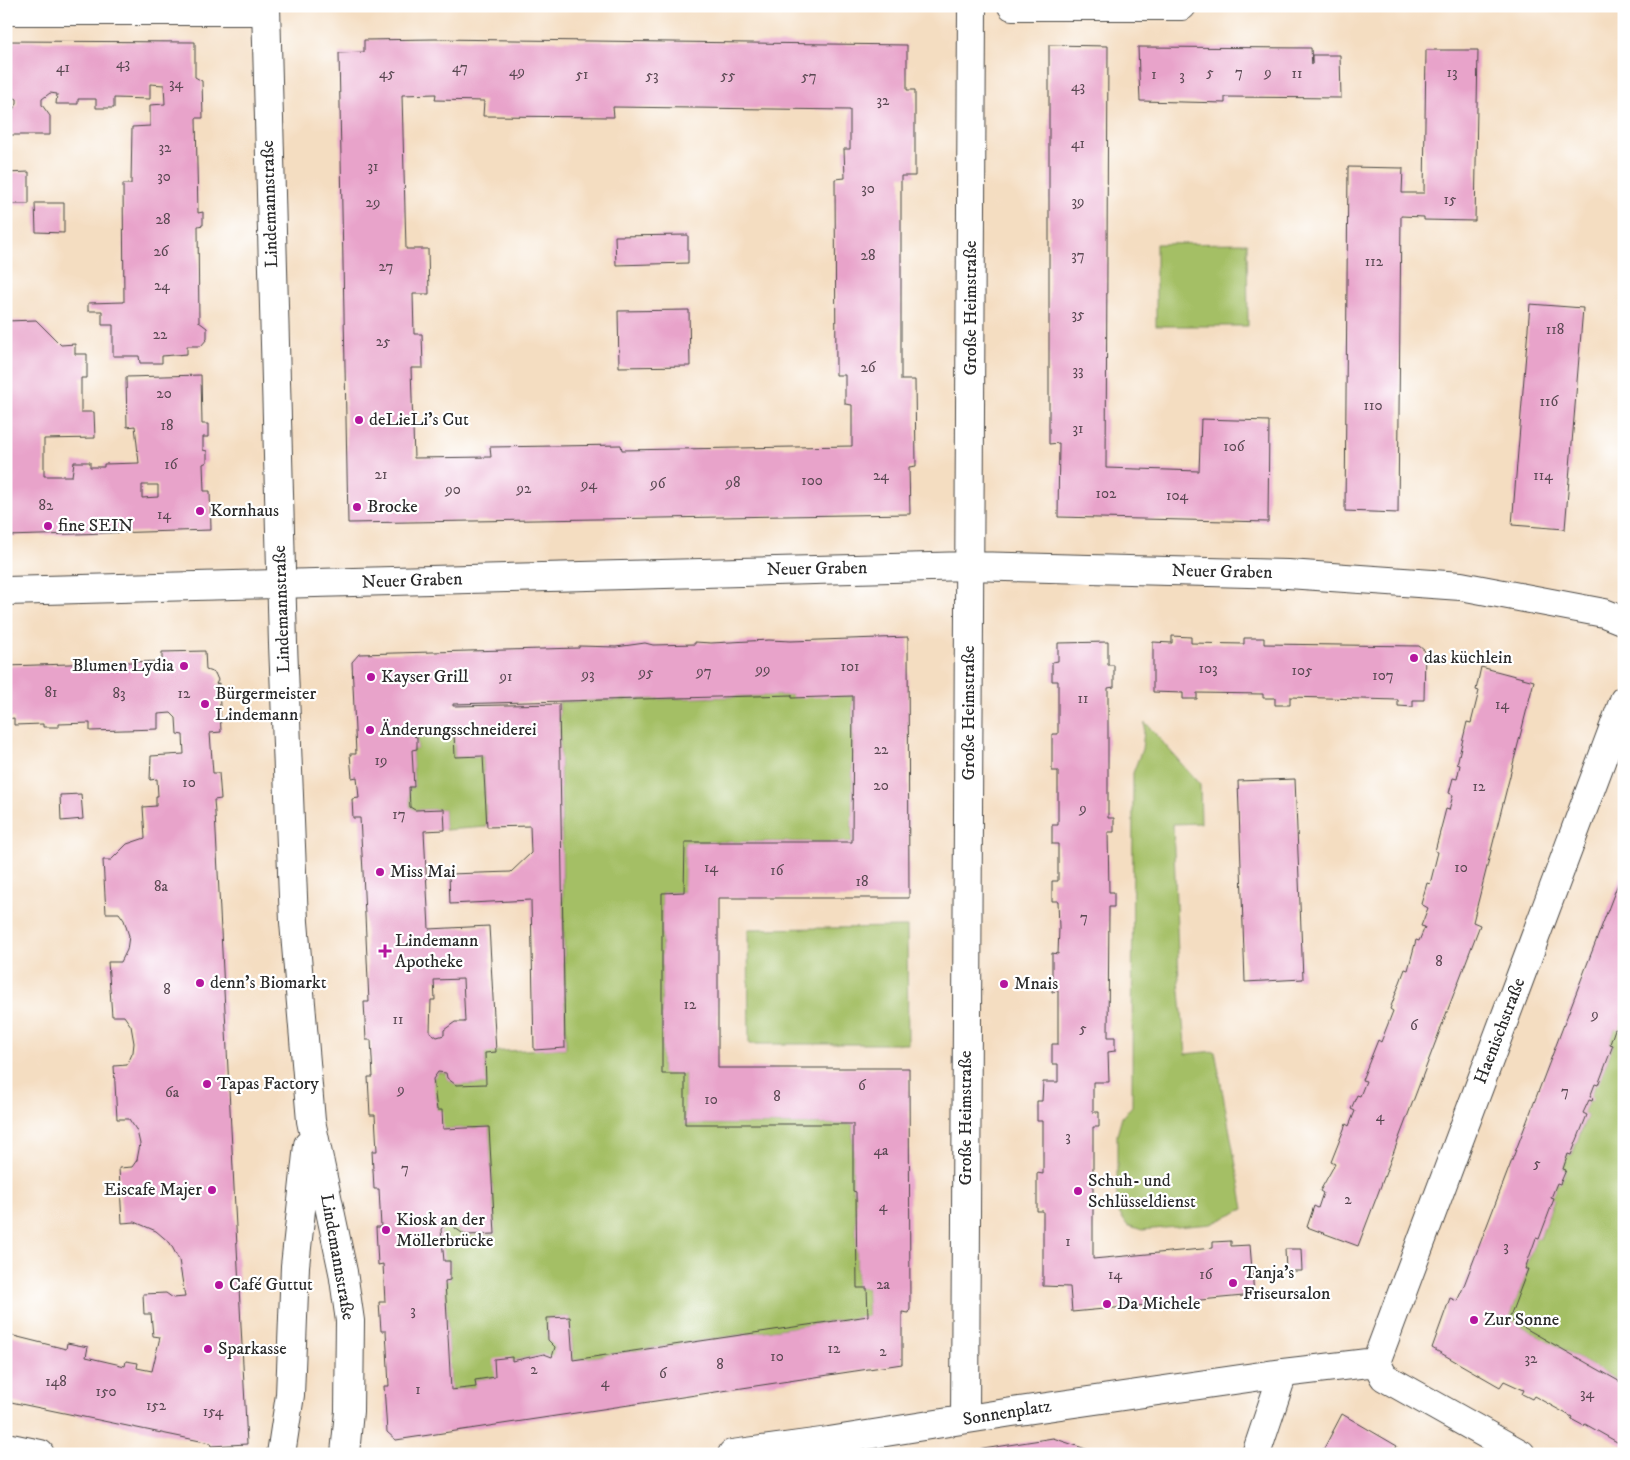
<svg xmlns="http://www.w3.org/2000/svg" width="1630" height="1460" viewBox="0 0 1630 1460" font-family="'IM FELL DW Pica',serif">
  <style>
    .green { fill: #a4bf65; stroke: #687548 }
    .building { fill: #e8a3ca; fill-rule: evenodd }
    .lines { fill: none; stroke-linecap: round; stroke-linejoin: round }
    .minor-casing { stroke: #494642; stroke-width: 30 }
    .secondary-casing { stroke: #494642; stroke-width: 30 }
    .minor { stroke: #fff; stroke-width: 28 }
    .secondary { stroke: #fff; stroke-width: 28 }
    .poi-dot { fill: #b5179e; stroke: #fff; stroke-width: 2 }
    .labels { text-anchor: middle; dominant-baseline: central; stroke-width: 4.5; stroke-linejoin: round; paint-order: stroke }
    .number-label { font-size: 15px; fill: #5a4953 }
    .street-label { font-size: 18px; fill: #2b2b2b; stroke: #fff }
    .poi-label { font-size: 18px; fill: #2b2b2b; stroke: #fff; text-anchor: start }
  </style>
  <rect width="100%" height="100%" fill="#fff"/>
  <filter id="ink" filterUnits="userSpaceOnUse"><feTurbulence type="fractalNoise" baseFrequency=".02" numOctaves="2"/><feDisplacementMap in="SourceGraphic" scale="10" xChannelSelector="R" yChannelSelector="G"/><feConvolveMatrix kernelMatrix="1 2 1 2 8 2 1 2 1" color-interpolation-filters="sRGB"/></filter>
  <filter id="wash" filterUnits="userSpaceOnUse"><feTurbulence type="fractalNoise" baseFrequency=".0096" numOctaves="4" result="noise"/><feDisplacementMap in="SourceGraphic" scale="20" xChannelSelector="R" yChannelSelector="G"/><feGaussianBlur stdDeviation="1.12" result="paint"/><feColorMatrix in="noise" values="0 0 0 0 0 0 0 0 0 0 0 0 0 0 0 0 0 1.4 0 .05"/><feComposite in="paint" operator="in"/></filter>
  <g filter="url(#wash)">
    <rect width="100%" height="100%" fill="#f4ddc1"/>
    <path class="green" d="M1247 243 1248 326H1156V244Z
      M792 695 853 696 852 842H685L684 892 662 893V1073L685 1074V1124H853V1191L856 1192 857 1288H867L868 1316 573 1360 570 1317 547 1318 548 1340 555 1347 552 1357 544 1354 512 1361 495 1377 475 1380 476 1387 451 1390 445 1281 450 1280V1261H444L441 1229 448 1222 455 1223V1228L465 1235 495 1234 489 1127 443 1129 437 1110 436 1094 433 1093V1079L438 1072 446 1073 447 1078 456 1085 486 1084 485 1052 566 1048 559 702Z
      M1145 722 1200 785 1201 823 1173 824 1179 981 1186 1054 1215 1051 1244 1209 1211 1224 1142 1230 1127 1225 1117 1210V1135L1122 1117 1132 1106 1133 783V773L1142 749Z
      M454 733 455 757 483 756 487 827 445 830 444 809 415 810 410 807 409 787H414L412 750 417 749V737L414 736Z
      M907 927 908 1044H749L748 929Z
      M1624 1018V1384L1509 1319 1528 1270 1525 1269 1536 1238 1540 1239 1554 1200 1551 1198 1557 1183 1560 1184 1566 1170 1563 1169 1568 1154 1572 1155 1587 1115 1583 1113 1589 1100 1592 1101 1590 1097 1595 1084H1598L1613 1045 1610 1044 1615 1029Z"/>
    <g id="blocks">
      <path class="building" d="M435 39 907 45V90H915V176H901V380H915L916 466 909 467 910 514 348 523 339 53 364 52V40ZM436 94 435 100 484 101 483 116 614 117 613 107 850 110V149H844L845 178 835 179 836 375H845V404L852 405V446L622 450 621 445 490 447 491 457 414 458 411 368H423L422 334H414L413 294H429L428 249H406L402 95Z
        M6 41 195 42V77L202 81 203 118H196L198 213 203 212V225L198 226 199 322 207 328V339L201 346H187V354L162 356V363H140L139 356H113V325H102V311H88V303L124 302 123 184H131L132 127 150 126V105L165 104 164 85 150 84V99L114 98V108H96V99H78V104H56L57 94 50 93 42 99V105L50 116V135H8V116L17 104V99L6 94Z
        M1049 45 1108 46 1106 468 1199 471 1201 419 1269 421 1268 522 1058 517 1059 443 1049 444Z
        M1138 47 1311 48 1312 65V55H1340L1341 98 1225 97V103L1140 101Z
        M1426 50H1478L1475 221 1424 220V217L1401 216 1398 513 1345 511 1348 167 1403 168 1402 193H1424Z
        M29 172V204H6V173Z
        M35 203H64V233L36 232Z
        M688 235V263L616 265 615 236Z
        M1530 304 1583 308 1565 529 1512 525Z
        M689 310 690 366 619 367 618 311Z
        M36 320 61 345 75 344V354H87V378H81V412H94L95 438 44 439V476H72L74 462H90V467H104V464L139 463 135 426 127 427 126 377 201 375 202 424H208V437H203V450L207 451V462L203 464 204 491H210L211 530 6 536V321ZM142 485H158V497L142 498Z
        M1172 636 1191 637V643L1244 644V638H1264V644L1419 646 1425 651 1424 700H1413V707L1398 706V700L1290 697V705H1275V698H1263V694L1197 693V699H1183V693L1153 692V642L1172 643Z
        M908 637 909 898H718V1068H909L910 1309 909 1313 902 1312V1364L396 1440 387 1432 384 1386H389L386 1331H381L379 1302H385L383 1264 378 1265 376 1227H381L379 1189H374L372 1151H377L375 1115H370L368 1077H373L371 1040H366L364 1002H369L363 872 360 818H353L352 799 359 798 357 777 352 778 350 754H356L352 662 359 654 579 648V646L616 647 645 643 653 645 695 644V642L711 643 769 640 791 641ZM792 695V698L853 696 852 842H685L684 892 662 893V1074H685V1124H853V1191L856 1192 857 1288H867L868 1316 573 1360 570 1317 547 1318 548 1340 555 1347 552 1357 544 1354 512 1361V1357L494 1359 495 1377 475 1380 476 1387 451 1390 445 1281 450 1280V1261H444L441 1229 448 1222 455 1223V1228L465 1235 495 1234 489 1127 443 1129 442 1110H437L433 1079 438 1072 446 1073 447 1078 456 1085 486 1084 485 1053 496 1052 489 926 429 929 424 831 445 830 444 809 415 810 410 807 409 787H414L412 750 417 749V737L414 736 454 733 455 757 483 756 487 827 530 826 531 853 511 872 449 874 450 904 531 900 534 1050 565 1048 559 704 453 706V704ZM463 979 465 1022H455L444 1030V1035L437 1037 430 1032 431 1000H435L434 980Z
        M1108 642V665H1114V687L1108 688V818H1114V832H1108L1109 892H1114V907H1109L1108 1037H1115V1051L1108 1052 1109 1082H1093V1112H1099V1127H1093V1259L1213 1248V1242L1231 1241V1246L1250 1245 1254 1295 1072 1312 1070 1287 1043 1286V1211H1037V1173L1043 1174V1121H1037V1101H1042L1043 1082H1058V1064H1052V1044H1058V991L1052 992V953L1058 954 1059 928 1058 901H1052V881H1058V844H1052V825H1058V771H1052V734H1058V681H1052V662L1058 661V643Z
        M205 651 206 670 215 673 218 680 216 684 219 683 221 732 210 733 213 773H219L221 799 214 800 215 813 247 1444 211 1446 210 1443 6 1401V1334L66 1349 67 1343 88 1347 86 1357 125 1366 126 1361 138 1363 137 1368 152 1371 160 1337 153 1336 151 1314H144L143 1294 166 1293 173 1298 185 1297 179 1260 170 1243 156 1231 135 1222 122 1223 119 1168 132 1167 137 1160 140 1144 137 1131 129 1119H117L114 1066 127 1065 133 1052 134 1043 131 1026 124 1016H112L108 962H121L127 950 129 936 124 920 119 913H106L103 860H111L127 844 145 838 143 807 156 806V796H158L157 779 150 780 151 756 184 754 183 735 177 734 176 718 171 713 158 714V729L90 731V723L59 724V727H43V724L14 725V718L6 719V666L162 661V652Z
        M1481 667 1534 681 1473 922 1480 925 1358 1246 1307 1227 1314 1206 1318 1208 1323 1193 1320 1191 1335 1164 1331 1162 1346 1124 1349 1126 1355 1111 1351 1109 1357 1095 1360 1096 1366 1081 1362 1080 1378 1040 1381 1042 1393 1011 1390 1009 1405 969 1408 970 1416 940 1419 941 1425 927 1421 926 1428 908 1421 904 1427 883 1430 884 1438 852 1435 851 1446 809 1449 810 1453 795 1449 793 1453 778 1457 779 1460 765 1457 764 1467 722 1471 723 1479 691 1476 690Z
        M1295 779 1303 979 1245 982 1238 781Z
        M81 794 83 819 61 821 60 795Z
        M1624 868V1007L1621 1013 1624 1018 1619 1030 1615 1029 1610 1044 1613 1045 1598 1085 1595 1084 1590 1097 1593 1098 1592 1101 1589 1100 1583 1113 1587 1115 1571 1155 1568 1154 1563 1169 1566 1170 1560 1184 1557 1183 1551 1198 1554 1199 1539 1239 1536 1238 1525 1269H1528L1509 1319 1624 1384V1446L1585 1424 1584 1426 1571 1419 1572 1417 1534 1396 1532 1399 1522 1394 1524 1390 1517 1387 1504 1381 1500 1387 1432 1348 1450 1298 1457 1301 1463 1288Z
        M1285 1249H1301L1302 1271H1286Z
        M1342 1414 1397 1446 1395 1450 1401 1454H1321Z
        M1053 1438 1101 1454H958V1453Z"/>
    </g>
  </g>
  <g filter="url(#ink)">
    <use href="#blocks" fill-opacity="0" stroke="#494642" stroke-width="1"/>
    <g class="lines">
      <defs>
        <path id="minor" d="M1012 6H1182
          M6 11H266
          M6 591 969 566 1288 574 1461 586 1604 613 1624 621
          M1376 1362 1624 700
          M1376 1362 1384 1377 1521 1454
          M965 1419 972 6
          M6 1447 40 1454
          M732 1454 829 1441 1012 1412 1283 1373
          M1256 1454 1283 1373 1376 1362"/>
        <path id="secondary" d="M266 6 283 644 294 922 311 1121 343 1272 350 1321 349 1411 345 1454
          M281 1454 290 1395 295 1266 308 1145"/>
      </defs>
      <use href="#minor" class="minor-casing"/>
      <use href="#secondary" class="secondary-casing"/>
      <use href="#minor" class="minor"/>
      <use href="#secondary" class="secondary"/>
    </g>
  </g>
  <g class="poi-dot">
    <circle cx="359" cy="420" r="5"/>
    <circle cx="357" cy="507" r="5"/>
    <circle cx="200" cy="511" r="5"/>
    <circle cx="48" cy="526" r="5"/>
    <circle cx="1414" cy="658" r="5"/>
    <circle cx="184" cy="666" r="5"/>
    <circle cx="371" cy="677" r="5"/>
    <circle cx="205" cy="704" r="5"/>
    <circle cx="370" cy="730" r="5"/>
    <circle cx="380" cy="872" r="5"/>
    <path d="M382.5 943.5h5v5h5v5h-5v5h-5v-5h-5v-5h5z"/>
    <circle cx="200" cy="983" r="5"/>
    <circle cx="1004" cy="984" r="5"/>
    <circle cx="207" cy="1084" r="5"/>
    <circle cx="212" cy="1190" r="5"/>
    <circle cx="1078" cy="1191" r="5"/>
    <circle cx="386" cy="1230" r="5"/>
    <circle cx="1233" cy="1283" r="5"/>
    <circle cx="219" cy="1285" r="5"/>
    <circle cx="1107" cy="1304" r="5"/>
    <circle cx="1474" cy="1320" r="5"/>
    <circle cx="208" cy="1349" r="5"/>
  </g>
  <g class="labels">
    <g class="number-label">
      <text x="123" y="63">43</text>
      <text x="63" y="67">41</text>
      <text x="460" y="67">47</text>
      <text x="517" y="71">49</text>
      <text x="1210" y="72">5</text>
      <text x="1239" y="72">7</text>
      <text x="1268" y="72">9</text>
      <text x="1452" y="72">13</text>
      <text x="387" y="73">45</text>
      <text x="1297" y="73">11</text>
      <text x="582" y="74">51</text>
      <text x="1154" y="74">1</text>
      <text x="652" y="75">53</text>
      <text x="728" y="75">55</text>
      <text x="1182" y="75">3</text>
      <text x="809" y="76">57</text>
      <text x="176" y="83">34</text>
      <text x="1078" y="86">43</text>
      <text x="883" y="100">32</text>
      <text x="1078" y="143">41</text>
      <text x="165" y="147">32</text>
      <text x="373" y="166">31</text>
      <text x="164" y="176">30</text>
      <text x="868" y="188">30</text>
      <text x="1450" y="199">15</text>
      <text x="1078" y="201">39</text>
      <text x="373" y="202">29</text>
      <text x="163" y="219">28</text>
      <text x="161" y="251">26</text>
      <text x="868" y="255">28</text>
      <text x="1078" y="255">37</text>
      <text x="1374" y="261">112</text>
      <text x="386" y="266">27</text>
      <text x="162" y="285">24</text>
      <text x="1078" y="314">35</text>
      <text x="1555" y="329">118</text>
      <text x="160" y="334">22</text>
      <text x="383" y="341">25</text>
      <text x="868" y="367">26</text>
      <text x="1078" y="370">33</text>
      <text x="164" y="393">20</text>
      <text x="1549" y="401">116</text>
      <text x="1373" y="405">110</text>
      <text x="167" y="425">18</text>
      <text x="1078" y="428">31</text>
      <text x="1234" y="446">106</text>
      <text x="171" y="464">16</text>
      <text x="381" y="474">21</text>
      <text x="881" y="475">24</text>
      <text x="1543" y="475">114</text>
      <text x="812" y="480">100</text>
      <text x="733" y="482">98</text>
      <text x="658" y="483">96</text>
      <text x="589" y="484">94</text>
      <text x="524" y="488">92</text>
      <text x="453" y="489">90</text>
      <text x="1106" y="493">102</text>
      <text x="1177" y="495">104</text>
      <text x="46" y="505">82</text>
      <text x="164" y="514">14</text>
      <text x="850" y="666">101</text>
      <text x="1208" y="668">103</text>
      <text x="763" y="669">99</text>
      <text x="1302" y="670">105</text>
      <text x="704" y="671">97</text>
      <text x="646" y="672">95</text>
      <text x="588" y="674">93</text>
      <text x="1383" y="675">107</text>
      <text x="506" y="676">91</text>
      <text x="51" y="692">81</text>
      <text x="119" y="693">83</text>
      <text x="184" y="693">12</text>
      <text x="1083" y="698">11</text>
      <text x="1502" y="704">14</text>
      <text x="881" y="749">22</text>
      <text x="381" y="760">19</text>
      <text x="189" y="782">10</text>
      <text x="881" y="785">20</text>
      <text x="1479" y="786">12</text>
      <text x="1083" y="808">9</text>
      <text x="399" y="814">17</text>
      <text x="711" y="867">14</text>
      <text x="1461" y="867">10</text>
      <text x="777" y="870">16</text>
      <text x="862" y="881">18</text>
      <text x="161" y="886">8a</text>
      <text x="1084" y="917">7</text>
      <text x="1439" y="961">8</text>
      <text x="167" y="989">8</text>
      <text x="690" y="1004">12</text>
      <text x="1595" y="1014">9</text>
      <text x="398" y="1019">11</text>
      <text x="1414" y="1025">6</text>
      <text x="1083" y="1028">5</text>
      <text x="862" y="1085">6</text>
      <text x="401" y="1089">9</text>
      <text x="1565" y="1091">7</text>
      <text x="172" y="1092">6a</text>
      <text x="777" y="1096">8</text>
      <text x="711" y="1099">10</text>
      <text x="1380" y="1116">4</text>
      <text x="1068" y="1136">3</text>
      <text x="881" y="1150">4a</text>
      <text x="1537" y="1163">5</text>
      <text x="405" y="1168">7</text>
      <text x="1348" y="1199">2</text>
      <text x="883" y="1206">4</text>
      <text x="1068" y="1241">1</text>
      <text x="1506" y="1246">3</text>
      <text x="1115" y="1274">14</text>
      <text x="1206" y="1274">16</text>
      <text x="883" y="1284">2a</text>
      <text x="413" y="1310">3</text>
      <text x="834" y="1348">12</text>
      <text x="883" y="1351">2</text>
      <text x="777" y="1356">10</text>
      <text x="1531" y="1358">32</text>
      <text x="720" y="1364">8</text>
      <text x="534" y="1369">2</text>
      <text x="663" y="1373">6</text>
      <text x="56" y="1381">148</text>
      <text x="605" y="1382">4</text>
      <text x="418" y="1389">1</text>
      <text x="106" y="1391">150</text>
      <text x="1587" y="1393">34</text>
      <text x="156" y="1405">152</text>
      <text x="213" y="1411">154</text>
    </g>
    <g class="street-label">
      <text transform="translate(270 204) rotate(-92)">Lindemannstraße</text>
      <text transform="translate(971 308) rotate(-90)">Große Heimstraße</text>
      <text transform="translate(817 569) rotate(-1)">Neuer Graben</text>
      <text transform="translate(1222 572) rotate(1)">Neuer Graben</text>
      <text transform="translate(412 581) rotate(-2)">Neuer Graben</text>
      <text transform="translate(282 609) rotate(-92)">Lindemannstraße</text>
      <text transform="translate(969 713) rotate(-90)">Große Heimstraße</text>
      <text transform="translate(1500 1031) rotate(-69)">Haenischstraße</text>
      <text transform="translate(966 1118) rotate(-90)">Große Heimstraße</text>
      <text transform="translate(337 1257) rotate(80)">Lindemannstraße</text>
      <text transform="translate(1007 1413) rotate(-9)">Sonnenplatz</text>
    </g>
    <g class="poi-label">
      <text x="369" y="420">deLieLi's Cut</text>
      <text x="367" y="507">Brocke</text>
      <text x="210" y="511">Kornhaus</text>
      <text x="58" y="526">fine SEIN</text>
      <text x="1424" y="658">das küchlein</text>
      <text x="174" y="666" text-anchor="end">Blumen Lydia</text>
      <text x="381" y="677">Kayser Grill</text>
      <text x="215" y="694">Bürgermeister<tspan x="215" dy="21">Lindemann</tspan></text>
      <text x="380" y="730">Änderungsschneiderei</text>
      <text x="390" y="872">Miss Mai</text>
      <text x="395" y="941">Lindemann<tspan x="395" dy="21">Apotheke</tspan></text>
      <text x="210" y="983">denn's Biomarkt</text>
      <text x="1014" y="984">Mnais</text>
      <text x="217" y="1084">Tapas Factory</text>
      <text x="1088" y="1181">Schuh- und<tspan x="1088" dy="21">Schlüsseldienst</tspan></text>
      <text x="202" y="1190" text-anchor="end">Eiscafe Majer</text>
      <text x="396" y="1220">Kiosk an der<tspan x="396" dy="21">Möllerbrücke</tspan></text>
      <text x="1243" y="1273">Tanja's<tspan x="1243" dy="21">Friseursalon</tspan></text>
      <text x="229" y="1285">Café Guttut</text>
      <text x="1117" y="1304">Da Michele</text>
      <text x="1484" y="1320">Zur Sonne</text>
      <text x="218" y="1349">Sparkasse</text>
    </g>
  </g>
  <rect width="1630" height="1460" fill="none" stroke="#fff" stroke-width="25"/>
</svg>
